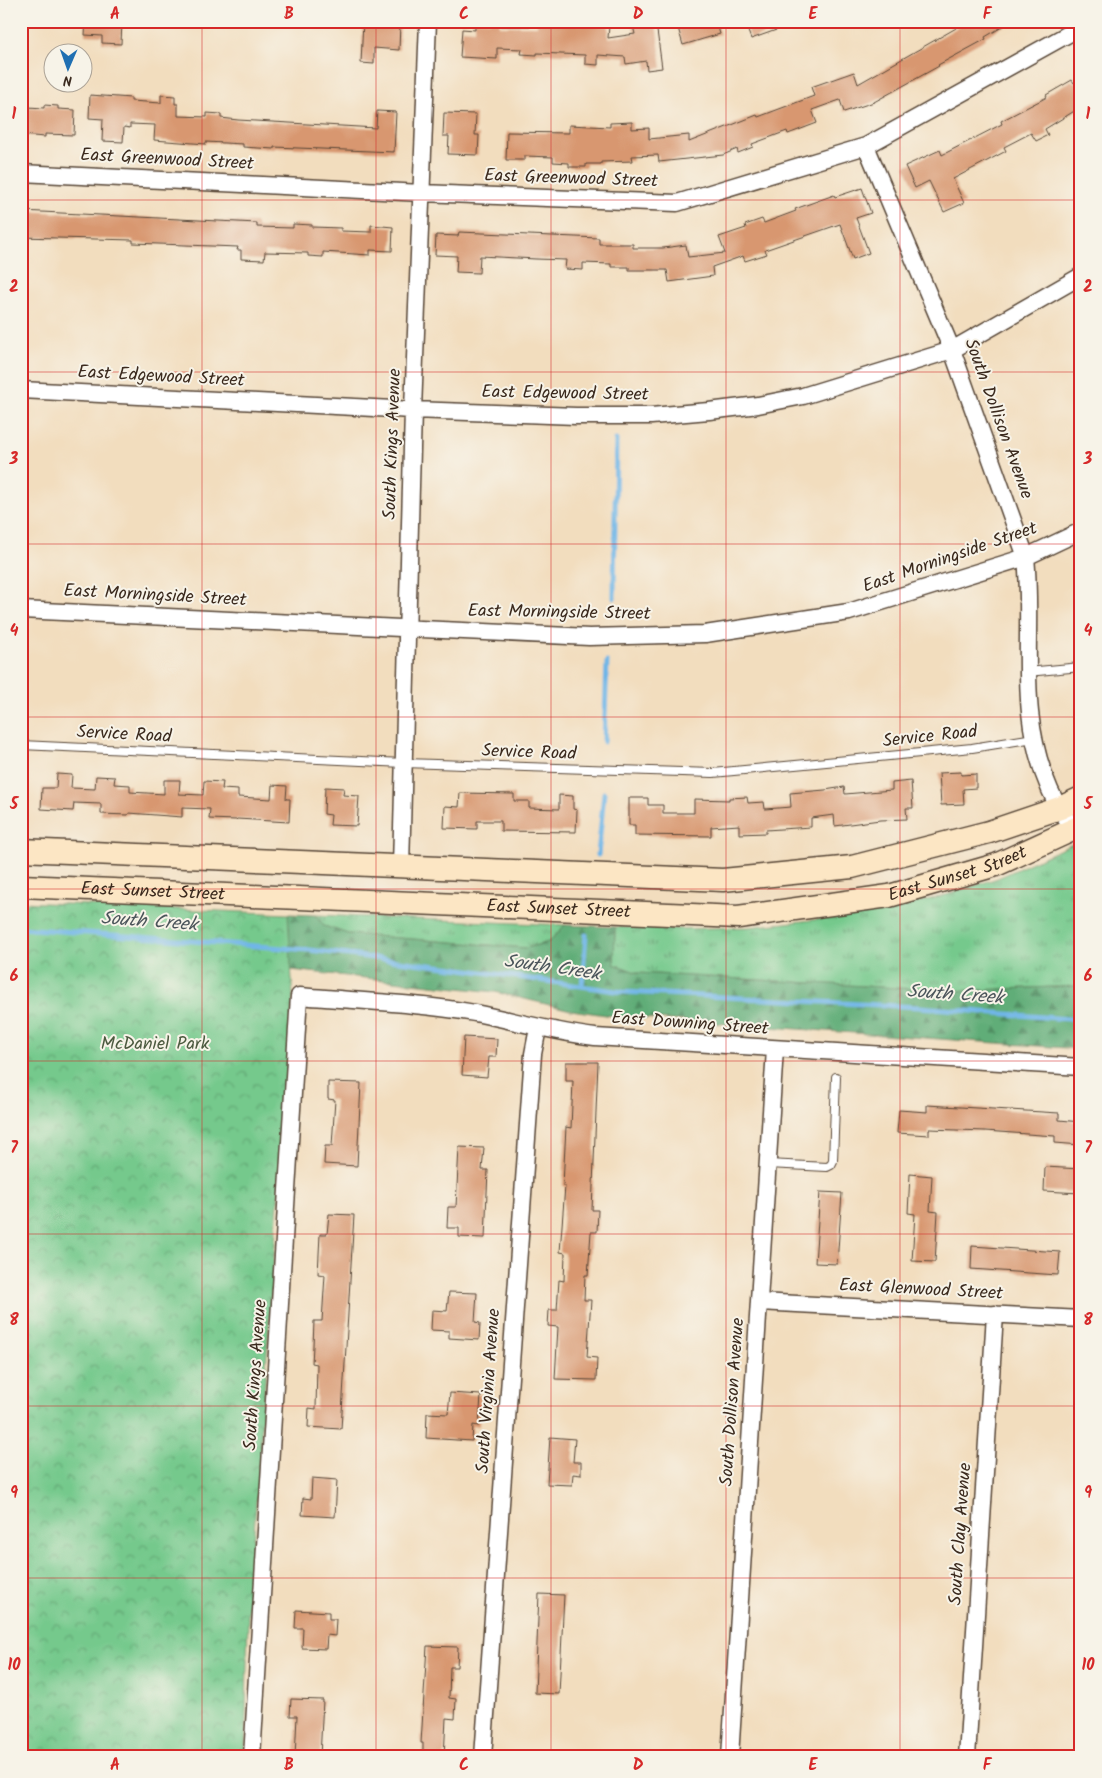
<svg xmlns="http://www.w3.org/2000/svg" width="1102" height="1778" viewBox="0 0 1102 1778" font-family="Kalam,sans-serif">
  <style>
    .grass { fill: url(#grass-tufts); stroke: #587a55 }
    .forest { fill: url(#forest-firs); stroke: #4e6c4b }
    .park { fill: url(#park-crowns); stroke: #587a55 }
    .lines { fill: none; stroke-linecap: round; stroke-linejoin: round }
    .stream { stroke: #70b6e7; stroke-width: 5 }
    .building { fill: #d8976f }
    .service-casing { stroke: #564536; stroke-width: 10 }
    .minor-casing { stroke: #564536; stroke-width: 19 }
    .secondary-casing { stroke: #564536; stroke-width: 25 }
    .service { stroke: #fff; stroke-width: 8 }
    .minor { stroke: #fff; stroke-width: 16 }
    .secondary { stroke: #fce6c4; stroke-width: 22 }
    .grid { fill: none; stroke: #d62828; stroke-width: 1; stroke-opacity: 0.55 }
    .labels { text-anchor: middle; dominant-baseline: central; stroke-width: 4; stroke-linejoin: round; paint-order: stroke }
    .street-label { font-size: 18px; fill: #3b2a1e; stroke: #f7f3e8 }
    .park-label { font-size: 18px; fill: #4c5a3f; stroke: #f7f3e8 }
    .water-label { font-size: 19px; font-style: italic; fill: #4b545a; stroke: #f7f3e8 }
    .neatline { fill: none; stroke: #d62828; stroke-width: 2 }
    .grid-label { font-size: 16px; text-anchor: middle; font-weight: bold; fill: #d62828 }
  </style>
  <defs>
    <pattern id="grass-tufts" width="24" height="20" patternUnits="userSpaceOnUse" patternTransform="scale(1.25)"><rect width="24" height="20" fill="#75c98c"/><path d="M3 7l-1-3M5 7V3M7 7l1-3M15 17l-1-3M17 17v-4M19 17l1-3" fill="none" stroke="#61a372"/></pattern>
    <pattern id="forest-firs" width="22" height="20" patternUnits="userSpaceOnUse" patternTransform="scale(1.25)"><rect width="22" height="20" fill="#60ad78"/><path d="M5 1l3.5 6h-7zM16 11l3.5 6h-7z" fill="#508d62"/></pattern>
    <pattern id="park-crowns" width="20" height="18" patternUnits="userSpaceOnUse" patternTransform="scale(1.25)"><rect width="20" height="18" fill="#75c98c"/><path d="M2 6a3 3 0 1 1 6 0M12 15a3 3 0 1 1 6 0" fill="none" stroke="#61a372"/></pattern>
  </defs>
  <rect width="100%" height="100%" fill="#f7f3e8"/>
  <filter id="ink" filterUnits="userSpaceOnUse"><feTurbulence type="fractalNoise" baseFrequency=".02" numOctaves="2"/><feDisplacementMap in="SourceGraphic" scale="10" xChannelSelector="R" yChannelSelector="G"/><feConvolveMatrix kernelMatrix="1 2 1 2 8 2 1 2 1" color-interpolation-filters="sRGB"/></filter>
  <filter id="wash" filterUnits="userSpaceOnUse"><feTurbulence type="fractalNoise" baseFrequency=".0096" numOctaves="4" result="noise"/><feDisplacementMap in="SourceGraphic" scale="20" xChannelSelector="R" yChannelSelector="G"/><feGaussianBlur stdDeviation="1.12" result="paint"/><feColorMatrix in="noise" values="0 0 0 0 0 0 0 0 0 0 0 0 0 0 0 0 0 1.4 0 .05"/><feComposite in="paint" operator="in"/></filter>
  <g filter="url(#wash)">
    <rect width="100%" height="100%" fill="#f2ddbe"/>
    <path class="grass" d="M1081 840V986L950 991 638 973 614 964 615 927 679 929 749 927 866 914 940 897 998 878Z
      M315 915 565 925 549 942 526 948 348 934 324 926Z"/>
    <path class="forest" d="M288 914 315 915 324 926 348 934 526 948 549 942 565 925 615 927 614 964 638 973 950 991 1081 986V1049L613 1016 571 1010 495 992 291 970Z"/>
    <path class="park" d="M21 902 288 914 293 996 248 1614 245 1757H21Z"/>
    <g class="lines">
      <path class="stream" d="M614 598 616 440
        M604 742 607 662
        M598 855 604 793
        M21 928 309 950 454 968 623 992 919 1007 1081 1020
        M582 986 586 935"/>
    </g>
    <g id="blocks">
      <path class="building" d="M86 21H122L121 44 102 43V36L85 35Z
        M363 21 400 23 399 50 374 48V64L361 63Z
        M475 21 499 22V26H537V22L609 26 608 38 635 34 633 26 656 23 662 68 647 70 646 61 626 64 625 57 598 55V65L585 64V55L537 53V55L521 54 522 49 497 48V59L460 57 462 29 475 30Z
        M676 21H716L720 34 683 45Z
        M744 21H796V23L751 39Z
        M954 21H1012L985 37 986 39 938 65 939 66 874 102 844 112 840 100 812 110 817 123 788 134 787 131 752 144 753 147 738 153 737 149 723 155 659 162 658 155 632 156 633 161 601 162V164H586V167H569V163L553 162V157L525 156V160H506L507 132 569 133V125L610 127V123L632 122V129L649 128V139L689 135V142L757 115 758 117 814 96 811 87 854 72 858 84 958 27Z
        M1081 79V107L1045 129 1048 135 1036 141 1031 133 1004 147 1006 151 953 179 964 203 944 212 929 181 915 188 905 166 940 150 942 155 1002 124 1001 121 1047 97 1046 95 1072 80 1074 83Z
        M90 95 131 98V101L161 103V95L175 96V104H178V116L207 117V113L221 114V118L238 120 376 128 377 111 396 112 394 152 274 147V149L243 147V144L206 142V144L154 140 155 125 130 124V128L124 127 123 142 102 141 103 119 89 118Z
        M44 105 58 106V109L75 110 74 135 45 134V137L21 135V113H27L28 107 44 108Z
        M444 113 476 114 475 135H479L478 155 448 154 449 136H443Z
        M862 188 871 213 856 218 869 253 853 259 840 224 765 250 767 254 745 261 743 256 712 267 713 276 669 282 667 270H629V267H611V264L583 263V270L565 269 566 260 536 259 480 256 479 273 456 272 457 256 435 255 436 235 458 236 459 232 599 238V244H633V248H663L686 245 688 257 725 253 719 237 746 228 745 225 762 219 764 223 796 211 795 209 834 195 835 197Z
        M22 211 257 223V227L293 228V224L312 225V227L341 228V231L371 232V225L393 227 392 251 370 250V255L323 252V257L308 256V253L265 252 264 260 241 259V250H237L238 247 133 243V240L21 237Z
        M961 772V775L976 774V788L963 789 964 804 941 805 939 773Z
        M57 774 72 775 71 788 95 789 96 776 115 777 114 784 130 785V792L164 794V780H180L179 794 203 795 204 781 223 782 222 789 238 790V797L271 799 272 785 287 786 286 799H290L289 822 237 819 236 820 209 819 210 809 182 808V817L129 813 128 815 101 814V804L74 803 73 811 41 809 42 788H56Z
        M911 781 913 808H906L907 819 880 820 835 826 834 815 811 818V827L766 830V833L739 834V825L711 827V836L635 835V825H629V798H648V805H663V813H694V799L729 800V798L747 797 748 803 764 802 765 809 791 807 790 793 825 790 844 787 845 794 892 790V783Z
        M325 787 344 788 343 795 359 796 357 826 330 825 331 815 324 814Z
        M460 793 514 794V801H529V808L559 809V795L573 796V809L577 810 576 832 501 831V821H477V829L444 828 445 806 459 807Z
        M464 1037 497 1039 496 1057H489L487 1077 462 1075Z
        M566 1062H598L592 1210H598L597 1232H591L588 1275H585L584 1300H591L587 1357 597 1358 596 1380 555 1379 558 1327 548 1326 549 1310H557L559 1280 564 1281 565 1253 560 1252 565 1186H563L564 1165 566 1127 571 1128 573 1081H566Z
        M328 1082 361 1083 357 1166 324 1164 325 1146H332L334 1115 335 1100 328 1099Z
        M927 1105 1059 1113V1120L1081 1122V1145L1055 1143V1136L985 1131 929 1129V1135L897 1133 899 1110 927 1112Z
        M459 1147 484 1148 482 1170H488L485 1238 459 1237V1228H447L448 1207H456Z
        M1045 1167 1081 1169 1080 1193 1044 1191Z
        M910 1174 932 1176 930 1211 938 1212 935 1262 912 1261 915 1214 908 1213Z
        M820 1192 842 1193 837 1264 815 1263Z
        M329 1214 354 1215 341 1429 308 1427 309 1408 316 1409 317 1364 312 1363 313 1346 314 1321H322L325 1275 318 1274 320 1234H327Z
        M972 1246 1060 1252 1058 1275 971 1269Z
        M449 1292 477 1293 475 1322 480 1323 479 1340 449 1338V1331L431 1330 432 1310 447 1311Z
        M450 1393 481 1395 479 1426 473 1425 472 1441 426 1438 427 1413 448 1414Z
        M550 1437 575 1439 573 1462H581V1475L573 1474 572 1485 547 1484Z
        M312 1478 337 1480 335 1517 302 1515 303 1498 311 1499Z
        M539 1594 564 1595 559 1694 535 1693Z
        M296 1610 329 1612V1619H336L335 1636 327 1635 326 1649 302 1648 303 1628H295Z
        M427 1646 458 1647 457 1667H450L449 1698 456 1699 455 1719 446 1718 444 1757H423V1743H421Z
        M291 1699 323 1700 320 1757H295L297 1716H290Z"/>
    </g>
  </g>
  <g filter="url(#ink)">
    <use href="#blocks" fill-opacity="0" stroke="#564536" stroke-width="1"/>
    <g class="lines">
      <defs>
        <path id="service" d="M1027 672 1081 667
          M21 745 404 763 713 773 972 748 1034 738
          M768 1164 827 1167 831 1165 833 1161 836 1077"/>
        <path id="minor" d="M866 146 952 350 1026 557C1034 638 1015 710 1050 790 1056 804 1065 817 1074 829
          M21 173 422 193 677 203 866 146 1081 27
          M21 390 413 410 576 416H651L709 411 758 405 803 396 952 350 1081 276
          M21 610 589 637 705 634 849 612 1026 557 1081 531
          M401 867 413 410 428 21
          M759 1302 1081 1319
          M252 1757 299 996C358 1001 417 1003 475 1013 515 1021 554 1032 595 1037L1081 1067
          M483 1757 533 1054 538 1028
          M730 1757 775 1049
          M967 1757 995 1314"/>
        <g id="secondary">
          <path d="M21 850 723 880 852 867 989 832 1060 808 1081 798"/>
          <path id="s1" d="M21 886 738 917 889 896 996 865 1081 826"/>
        </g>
      </defs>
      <use href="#service" class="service-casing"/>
      <use href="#minor" class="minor-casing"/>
      <use href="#secondary" class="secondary-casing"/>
      <use href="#service" class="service"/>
      <use href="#minor" class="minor"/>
      <use href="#secondary" class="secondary"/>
    </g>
  </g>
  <path class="grid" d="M202 21V1757M376 21V1757M551 21V1757M726 21V1757M900 21V1757M21 200H1081M21 372H1081M21 544H1081M21 717H1081M21 889H1081M21 1061H1081M21 1234H1081M21 1406H1081M21 1578H1081"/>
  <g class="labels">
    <g class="street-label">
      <text transform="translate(167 160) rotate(3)">East Greenwood Street</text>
      <text transform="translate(571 179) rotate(2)">East Greenwood Street</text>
      <text transform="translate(161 377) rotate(3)">East Edgewood Street</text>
      <text transform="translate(565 394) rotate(1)">East Edgewood Street</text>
      <text transform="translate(998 419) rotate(70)">South Dollison Avenue</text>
      <text transform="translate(393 444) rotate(-88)">South Kings Avenue</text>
      <text transform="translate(950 558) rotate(-19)">East Morningside Street</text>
      <text transform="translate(155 596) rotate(3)">East Morningside Street</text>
      <text transform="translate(559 613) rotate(1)">East Morningside Street</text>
      <text transform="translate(124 735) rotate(3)">Service Road</text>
      <text transform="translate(930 737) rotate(-6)">Service Road</text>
      <text transform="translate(529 753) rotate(2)">Service Road</text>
      <text stroke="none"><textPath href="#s1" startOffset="942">East Sunset Street</textPath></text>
      <text stroke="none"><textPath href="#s1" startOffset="132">East Sunset Street</textPath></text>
      <text stroke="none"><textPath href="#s1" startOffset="538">East Sunset Street</textPath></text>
      <text transform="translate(690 1024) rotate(4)">East Downing Street</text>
      <text transform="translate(921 1290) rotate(3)">East Glenwood Street</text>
      <text transform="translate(256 1375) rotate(-86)">South Kings Avenue</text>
      <text transform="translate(489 1391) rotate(-86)">South Virginia Avenue</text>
      <text transform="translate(733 1402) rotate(-86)">South Dollison Avenue</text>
      <text transform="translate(961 1534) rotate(-86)">South Clay Avenue</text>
    </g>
    <g class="park-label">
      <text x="155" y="1044">McDaniel Park</text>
    </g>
    <g class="water-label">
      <text transform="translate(149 922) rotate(4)">South Creek</text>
      <text transform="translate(552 968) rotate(8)">South Creek</text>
      <text transform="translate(955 995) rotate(4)">South Creek</text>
    </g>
  </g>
  <rect width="1102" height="1778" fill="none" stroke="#f7f3e8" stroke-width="55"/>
  <g transform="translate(68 68) rotate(182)"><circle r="24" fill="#f7f3e8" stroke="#aca397"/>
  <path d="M0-4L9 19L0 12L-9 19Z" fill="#1f6fb2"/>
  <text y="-8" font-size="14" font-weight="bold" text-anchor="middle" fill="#3b2a1e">N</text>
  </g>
  <rect x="28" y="28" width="1046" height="1722" class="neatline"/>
  <g class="grid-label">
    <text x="115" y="19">A</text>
    <text x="289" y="19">B</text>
    <text x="464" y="19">C</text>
    <text x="638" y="19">D</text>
    <text x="813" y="19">E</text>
    <text x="987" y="19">F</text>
    <text x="14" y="119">1</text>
    <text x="1088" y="119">1</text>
    <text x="14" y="292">2</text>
    <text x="1088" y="292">2</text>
    <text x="14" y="464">3</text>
    <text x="1088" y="464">3</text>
    <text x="14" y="636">4</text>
    <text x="1088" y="636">4</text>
    <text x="14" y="809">5</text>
    <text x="1088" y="809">5</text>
    <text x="14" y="981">6</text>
    <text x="1088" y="981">6</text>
    <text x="14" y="1153">7</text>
    <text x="1088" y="1153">7</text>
    <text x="14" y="1325">8</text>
    <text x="1088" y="1325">8</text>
    <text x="14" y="1498">9</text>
    <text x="1088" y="1498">9</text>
    <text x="14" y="1670">10</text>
    <text x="1088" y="1670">10</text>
    <text x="115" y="1770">A</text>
    <text x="289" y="1770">B</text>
    <text x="464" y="1770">C</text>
    <text x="638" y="1770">D</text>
    <text x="813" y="1770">E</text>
    <text x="987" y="1770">F</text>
  </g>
</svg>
